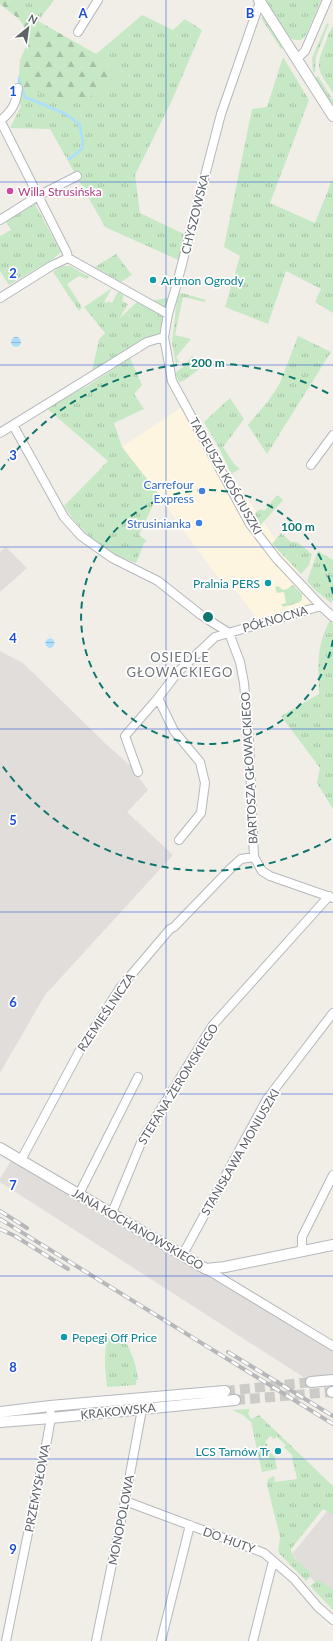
<svg xmlns="http://www.w3.org/2000/svg" width="333" height="1641" viewBox="0 0 333 1641" font-family="Lato,sans-serif">
  <style>
    .commercial { fill: #fef5e0 }
    .industrial { fill: #e0ddda }
    .grass { fill: url(#grass-tufts) }
    .forest { fill: url(#forest-firs) }
    .water { fill: url(#water-rules) }
    .lines { fill: none; stroke-linecap: round; stroke-linejoin: round }
    .stream { stroke: #aadffe; stroke-width: 2.5 }
    .tertiary-tunnel { stroke: #cccbc8; stroke-width: 10; stroke-dasharray: 10 5; stroke-linecap: butt }
    .minor-casing { stroke: #b5b8bc; stroke-width: 10 }
    .tertiary-casing { stroke: #b5b8bc; stroke-width: 12 }
    .minor { stroke: #fff; stroke-width: 8 }
    .tertiary { stroke: #fff; stroke-width: 10 }
    .rail-casing { stroke: #b6b7b8; stroke-width: 4 }
    .rail { stroke: #fff; stroke-width: 2.5; stroke-dasharray: 8; stroke-linecap: butt }
    .grid { fill: none; stroke: #1d4ed8; stroke-width: 1; stroke-opacity: 0.55 }
    .ring { fill: none; stroke: #0f766e; stroke-width: 2; stroke-dasharray: 7 5 }
    .hotel-dot { fill: #d1479c; stroke: #fff; stroke-width: 1.5 }
    .culture-dot { fill: #0f9aa8; stroke: #fff; stroke-width: 1.5 }
    .shop-dot { fill: #3f7fe0; stroke: #fff; stroke-width: 1.5 }
    .labels { text-anchor: middle; dominant-baseline: central; stroke-width: 3.5; stroke-linejoin: round; paint-order: stroke }
    .hotel-label { font-size: 12px; fill: #b23c85; stroke: #fff; text-anchor: start }
    .street-label { font-size: 12px; fill: #5f6368; stroke: #fff }
    .culture-label { font-size: 12px; fill: #0d838f; stroke: #fff; text-anchor: start }
    .shop-label { font-size: 12px; fill: #366cbe; stroke: #fff; text-anchor: end }
    .neighbourhood-label { font-size: 13px; letter-spacing: 1px; fill: #70757a; stroke: #fff }
    .grid-label { font-size: 13px; text-anchor: middle; font-weight: bold; fill: #1d4ed8; stroke: #fff; stroke-width: 3.5; stroke-linejoin: round; paint-order: stroke }
    .centre { fill: #0f766e; stroke: #fff; stroke-width: 2 }
    .ring-label { font-size: 12px; text-anchor: middle; font-weight: bold; fill: #0f766e; stroke: #fff; stroke-width: 3.5; stroke-linejoin: round; paint-order: stroke }
  </style>
  <defs>
    <pattern id="grass-tufts" width="24" height="20" patternUnits="userSpaceOnUse"><rect width="24" height="20" fill="#c7e8c5"/><path d="M3 7l-1-3M5 7V3M7 7l1-3M15 17l-1-3M17 17v-4M19 17l1-3" fill="none" stroke="#a5c0a4"/></pattern>
    <pattern id="forest-firs" width="22" height="20" patternUnits="userSpaceOnUse"><rect width="22" height="20" fill="#c7e8c5"/><path d="M5 1l3.5 6h-7zM16 11l3.5 6h-7z" fill="#a5c0a4"/></pattern>
    <pattern id="water-rules" width="6" height="5" patternUnits="userSpaceOnUse"><rect width="6" height="5" fill="#aadffe"/><path d="M0 2.5h6" fill="none" stroke="#8eb8d1"/></pattern>
  </defs>
  <rect width="100%" height="100%" fill="#f1eee8"/>
  <path class="commercial" d="M185 405 188 411 321 606 260 623 239 594 218 577 175 519 161 497 122 447Z"/>
  <path class="industrial" d="M6 547 27 568 0 592V552Z
    M0 651 23 663 108 746 131 766 148 790 127 812 173 855 45 995 0 1073Z
    M12 1159 333 1347V1380L311 1382 0 1182V1179Z
    M329 1509 333 1512V1605L292 1554Z"/>
  <path class="grass" d="M9 0H54L38 21Z
    M264 0H321L306 35 301 40H296L288 38Z
    M142 15 173 30 185 19 202 30 173 98 135 175 140 213 188 236 183 262 105 227 50 129 10 128 21 106 19 101 18 88 125 73 105 63 95 55Z
    M263 16 283 46 281 49 261 18Z
    M327 23 329 24 316 57 315 72 313 73 312 58Z
    M333 26V93C319 71 314 70 325 44 327 38 329 31 333 26Z
    M283 57 309 100 270 203 315 223 332 180 333 182V313L315 302 321 289 286 271 268 324 225 307 240 256 224 247 252 109 267 107Z
    M318 76 333 100V107L315 79Z
    M35 204 61 252 53 259 9 285 0 271V236L11 230 5 220Z
    M116 254 132 275 121 282 95 267Z
    M62 266H70L89 277 87 279 79 276 67 284 82 307 79 311 53 272Z
    M112 288 104 302 107 303 108 301 112 303 118 292 124 295 122 301 128 304 119 319 140 299 145 302 173 297 164 337 91 376 99 339 105 333 84 307Z
    M182 293 206 300 205 302 183 297 175 335 191 339 176 357 179 361 176 364 172 343 177 300 179 294Z
    M298 336 331 352 267 454 248 425 269 400 280 383Z
    M192 356 203 366 185 380 179 382 175 373 184 366Z
    M130 358 142 385 134 394 144 409 114 423 122 447 161 497 152 507 139 535 147 541 144 543 136 563C104 552 83 535 64 506L108 461 45 407 89 385Z
    M230 398 244 419 223 447 234 464 240 469 231 474 219 448 204 422Z
    M277 495 283 500 259 527 253 517 256 512 261 509 264 511Z
    M281 533 291 542H297L312 554 309 565 301 574 272 544Z
    M318 551 333 560V600L331 603 314 589 307 581Z
    M293 585 302 594V600L298 603 283 607 281 604 286 603 284 592 277 593 275 587 278 586 283 590 287 589Z
    M332 616 333 617V809L317 783 320 768 281 716 319 694C318 663 316 645 332 616Z
    M115 1332C129 1339 137 1366 138 1380H136V1385L107 1387C106 1374 100 1338 115 1332Z
    M250 1409 248 1413 251 1419 259 1415 333 1486V1515L323 1509 291 1549C291 1559 304 1566 311 1573L310 1577 306 1581 278 1552 280 1537 267 1485 268 1479 274 1476 275 1482 297 1479 292 1458 293 1456 284 1447 286 1445 277 1437 274 1439 270 1436 265 1442 268 1445 265 1448 275 1457 277 1469 262 1472 251 1422 243 1415 232 1410Z
    M317 1580 321 1581 333 1590V1610L310 1586Z"/>
  <path class="forest" d="M0 0H9L38 21 96 54 105 63 125 73 82 102 18 88 20 60 28 42 27 31 19 19 0 4Z"/>
  <path class="water" d="M11 342a5 5 0 1 1 10 0a5 5 0 1 1-10 0Z
    M45.5 643a4.5 4.5 0 1 1 9 0a4.5 4.5 0 1 1-9 0Z"/>
  <g class="lines">
    <path class="stream" d="M19 78V81L25 97 66 114 80 125C82 147 90 144 69 159"/>
    <path class="tertiary-tunnel" d="M225 1391 311 1382
      M235 1400 332 1392"/>
    <defs>
      <path id="minor" d="M260 2 221 114 176 287 168 314 164 337 172 381 250 524 276 558 321 606 333 617
        M78 32 98 0
        M297 59 305 51 327 0
        M0 120 67 253 68 258 168 314
        M0 121C13 110 16 104 18 88
        M0 220 38 196 77 176
        M0 298 51 266 68 258
        M13 425 64 517 81 536 112 558 158 581 201 615 229 633 240 662 244 683 249 741 254 857 262 871 270 876 333 898
        M0 433 147 342 164 337
        M311 465 333 435
        M138 772 125 736 158 698
        M179 840 201 813 205 783 200 762 174 731 158 698 178 672 215 637 321 606
        M21 1160 80 1050 120 988 170 929 174 927 231 868 241 859 254 857
        M79 1194 138 1077
        M112 1213 143 1138 213 1025 329 896
        M302 1251V1237L333 1175
        M182 1256 267 1099 333 1013
        M206 1269 333 1346
        M125 1501 264 1553 294 1579 318 1607 333 1620
        M6 1641 47 1440 51 1418 50 1406
        M96 1641 125 1501 143 1404
        M161 1641 190 1525
        M253 1641 273 1561"/>
      <path id="tertiary" d="M259 0 333 116
        M0 1148 206 1269 225 1267 333 1245
        M311 1382 333 1380
        M332 1392H333
        M0 1412 50 1406 225 1391
        M0 1422 51 1418 235 1400"/>
    </defs>
    <use href="#minor" class="minor-casing"/>
    <use href="#tertiary" class="tertiary-casing"/>
    <use href="#minor" class="minor"/>
    <use href="#tertiary" class="tertiary"/>
    <defs>
      <path id="rail" d="M0 1211 27 1228
        M0 1219 333 1424
        M0 1229 15 1236 68 1269
        M228 1352 333 1416"/>
    </defs>
    <use href="#rail" class="rail-casing"/>
    <use href="#rail" class="rail"/>
  </g>
  <path class="grid" d="M166 0V1641M0 182H333M0 365H333M0 547H333M0 729H333M0 912H333M0 1094H333M0 1276H333M0 1459H333"/>
  <g class="ring">
    <path d="M333 640A127 127 0 1 1 333 594"/>
    <path d="M331 839A254 254 0 0 1 1 764M1 470A254 254 0 0 1 331 395"/>
  </g>
  <circle class="hotel-dot" cx="10" cy="191" r="4"/>
  <g class="culture-dot">
    <circle cx="153" cy="280" r="4"/>
    <circle cx="268" cy="583" r="4"/>
    <circle cx="64" cy="1337" r="4"/>
    <circle cx="278" cy="1451" r="4"/>
  </g>
  <g class="shop-dot">
    <circle cx="202" cy="491" r="4"/>
    <circle cx="199" cy="523" r="4"/>
  </g>
  <g class="labels">
    <g class="hotel-label">
      <text x="18" y="191">Willa Strusińska</text>
    </g>
    <g class="street-label">
      <text transform="translate(195 214) rotate(-76)">CHYSZOWSKA</text>
      <text transform="translate(226 476) rotate(60)">TADEUSZA KOŚCIUSZKI</text>
      <text transform="translate(275 619) rotate(-16)">PÓŁNOCNA</text>
      <text transform="translate(249 768) rotate(-93)">BARTOSZA GŁOWACKIEGO</text>
      <text transform="translate(106 1012) rotate(-56)">RZEMIEŚLNICZA</text>
      <text transform="translate(178 1084) rotate(-58)">STEFANA ŻEROMSKIEGO</text>
      <text transform="translate(240 1152) rotate(-60)">STANISŁAWA MONIUSZKI</text>
      <text transform="translate(138 1229) rotate(30)">JANA KOCHANOWSKIEGO</text>
      <text transform="translate(118 1411) rotate(-6)">KRAKOWSKA</text>
      <text transform="translate(37 1488) rotate(-79)">PRZEMYSŁOWA</text>
      <text transform="translate(121 1520) rotate(-79)">MONOPOLOWA</text>
      <text transform="translate(229 1540) rotate(20)">DO HUTY</text>
    </g>
    <g class="culture-label">
      <text x="161" y="280">Artmon Ogrody</text>
      <text x="260" y="583" text-anchor="end">Pralnia PERS</text>
      <text x="72" y="1337">Pepegi Off Price</text>
      <text x="270" y="1451" text-anchor="end">LCS Tarnów Tr</text>
    </g>
    <g class="shop-label">
      <text x="194" y="484">Carrefour<tspan x="194" dy="14">Express</tspan></text>
      <text x="191" y="523">Strusinianka</text>
    </g>
    <g class="neighbourhood-label">
      <text x="180" y="657">OSIEDLE<tspan x="180" dy="15">GŁOWACKIEGO</tspan></text>
    </g>
  </g>
  <g class="grid-label">
    <text x="83" y="18">A</text>
    <text x="250" y="18">B</text>
    <text x="13" y="96">1</text>
    <text x="13" y="278">2</text>
    <text x="13" y="460">3</text>
    <text x="13" y="643">4</text>
    <text x="13" y="825">5</text>
    <text x="13" y="1007">6</text>
    <text x="13" y="1190">7</text>
    <text x="13" y="1372">8</text>
    <text x="13" y="1554">9</text>
  </g>
  <circle cx="208" cy="617" r="6" class="centre"/>
  <g class="ring-label">
    <text x="208" y="367">200 m</text>
    <text x="298" y="531">100 m</text>
  </g>
  <g transform="translate(28 28) rotate(29)" stroke="#ffffff" stroke-width="3" paint-order="stroke">
  <path d="M0-3L7 15L0 10L-7 15Z" fill="#5f6368"/>
  <text y="-6" font-size="11" font-weight="bold" text-anchor="middle" fill="#5f6368">N</text>
  </g>
</svg>
